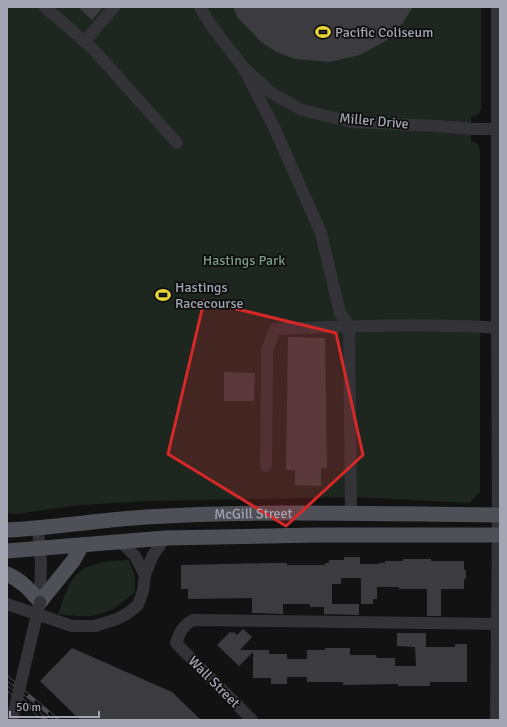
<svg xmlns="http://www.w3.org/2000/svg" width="507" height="727" viewBox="0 0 507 727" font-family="Signika,sans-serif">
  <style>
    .green { fill: #1e2620 }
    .building { fill: #3c3c40 }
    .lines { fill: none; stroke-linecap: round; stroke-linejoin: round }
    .minor { stroke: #333338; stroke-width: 12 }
    .major { stroke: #4f4f57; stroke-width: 15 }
    .rail-casing { stroke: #4c4c53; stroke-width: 4.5 }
    .rail { stroke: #0d0d0e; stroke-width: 3; stroke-dasharray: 9; stroke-linecap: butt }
    .minor-bridge { stroke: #333338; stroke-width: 12 }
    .marked { fill: #d62828; fill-opacity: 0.2; stroke: #d62828; stroke-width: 3; stroke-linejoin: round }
    .labels { text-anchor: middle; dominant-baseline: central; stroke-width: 3.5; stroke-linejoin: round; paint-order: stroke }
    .poi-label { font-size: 14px; fill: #a4a5b3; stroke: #0d0d0e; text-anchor: start }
    .street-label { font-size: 14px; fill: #a4a5b3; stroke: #0d0d0e }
    .park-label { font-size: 14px; fill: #7b9d85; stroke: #0d0d0e }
  </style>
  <rect width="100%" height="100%" fill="#121213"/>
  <path class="green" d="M7 7H481V109L479 114 471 117V141L478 144 480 151V492L469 503 356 497 147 501 80 505 15 514 7 513Z
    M129 560 135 576V592C107 617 94 619 58 614 62 604 65 592 71 582 82 562 108 561 129 560Z"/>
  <path class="building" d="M78 7H103L92 20Z
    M233 7H413L402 24 387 40 360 55 329 62 295 59 277 52 261 42 238 18Z
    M288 337 325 338 327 468H321V486L295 485V470H286Z
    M224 372 255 373 254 401H224Z
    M344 557H360V564H379V563H385V561H403V559H431V561H464V570H466V579H464V589H441V616H427V589H399V587H377V599H373V604H361V578H341V584H332V604H359V615L324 614V607H310V604H283V614L252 613V598L188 599V589H181V565L271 563H287V565H325V563H329V560H344Z
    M243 629 252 637 240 650H269V654H287V659H307V650H325V648H350V655H376L377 658H395V666H416L415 647 397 646V633H426V647H455V644H467V682H430V686H398V684L343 685V682H307V677H287V684H271V678H253V652L239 666 217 645 230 632 232 633 234 632 237 635Z
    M72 648 172 692 201 720H80L40 681Z"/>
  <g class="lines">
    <path class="minor" d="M45 7 92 48 177 143
      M200 7 210 24 243 67 270 92 302 110 352 122 436 126 475 129H500
      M85 41 114 7
      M243 67 273 125 321 233 340 313 349 326 351 514
      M266 466 267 351 275 329C350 326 425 323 500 328
      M38 528 41 564 40 602
      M121 542 135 556 145 575
      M7 604 72 626H95L117 619 128 613 138 605 143 591 145 575 153 555 165 538
      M252 720 176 643C180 632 182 626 193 620L500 624
      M496 720 498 515 497 327V7"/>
    <g class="major">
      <path id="s1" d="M7 530C53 528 99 520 146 517 263 510 382 514 500 515"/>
      <path d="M7 551 165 538 317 535H500"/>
      <path d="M7 574C21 580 30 590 40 602L73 561 82 545"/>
    </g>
    <defs>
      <path id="rail" d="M7 678 57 720
        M7 688 46 720"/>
    </defs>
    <use href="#rail" class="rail-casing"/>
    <use href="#rail" class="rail"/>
    <path class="minor-bridge" d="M12 720 40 602"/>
  </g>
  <path class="marked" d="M204 301 336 333 363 455 286 526 168 454Z"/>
  <defs>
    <symbol id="stadium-bare" viewBox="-9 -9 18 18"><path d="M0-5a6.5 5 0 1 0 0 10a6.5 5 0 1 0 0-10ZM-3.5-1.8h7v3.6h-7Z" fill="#e9d634" stroke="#0d0d0e" stroke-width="2.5" paint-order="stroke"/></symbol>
  </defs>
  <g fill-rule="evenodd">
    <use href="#stadium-bare" x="312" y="21" width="22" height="22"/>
    <use href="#stadium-bare" x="152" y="284" width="22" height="22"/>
  </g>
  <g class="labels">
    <g class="poi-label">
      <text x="335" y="32">Pacific Coliseum</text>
      <text x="175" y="287">Hastings<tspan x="175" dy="16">Racecourse</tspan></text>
    </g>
    <g class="street-label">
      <text transform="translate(374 121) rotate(5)">Miller Drive</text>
      <text stroke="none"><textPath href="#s1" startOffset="247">McGill Street</textPath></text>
      <text transform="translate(214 682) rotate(45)">Wall Street</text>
    </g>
    <g class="park-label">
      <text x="244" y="260">Hastings Park</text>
    </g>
  </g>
  <rect width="507" height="727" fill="none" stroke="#a4a5b3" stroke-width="16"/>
  <path d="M10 711v6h89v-6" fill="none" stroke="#a4a5b3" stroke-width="2"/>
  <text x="16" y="711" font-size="12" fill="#a4a5b3" stroke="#0d0d0e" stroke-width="3" paint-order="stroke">50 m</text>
</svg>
